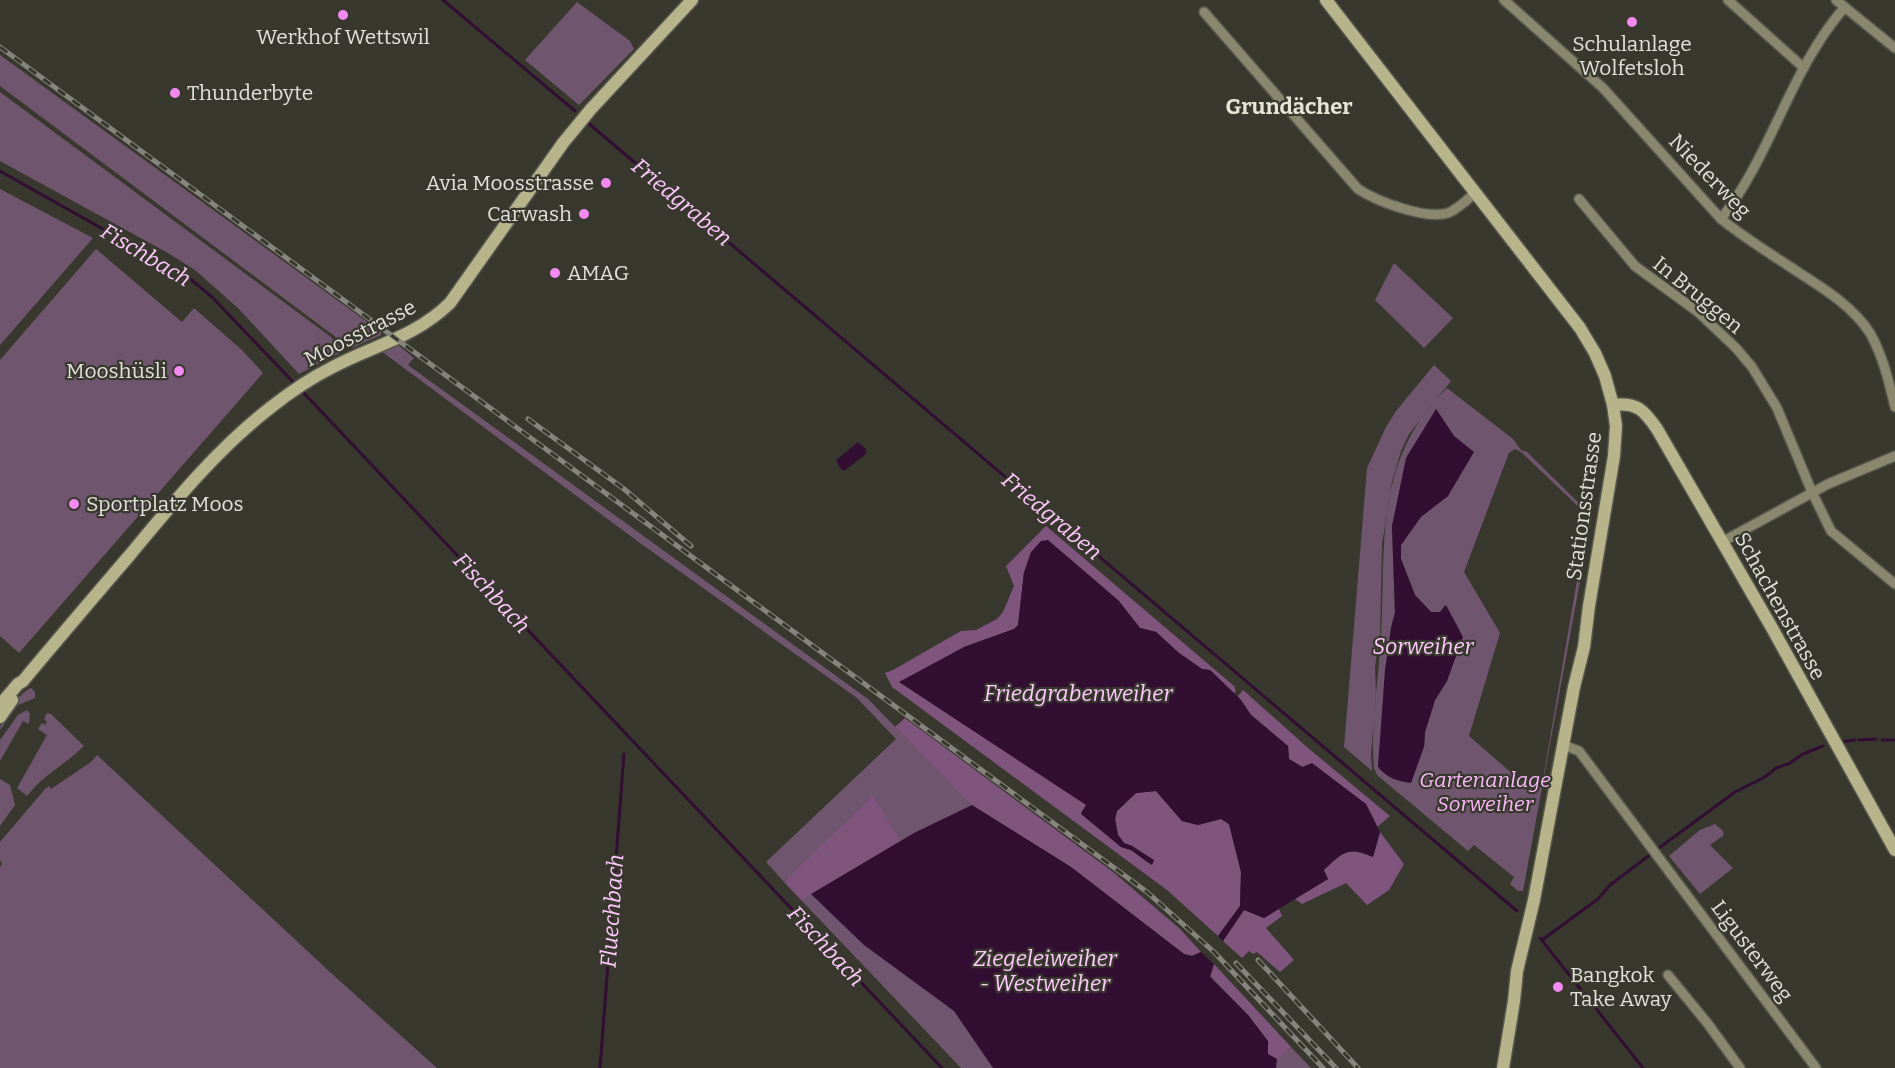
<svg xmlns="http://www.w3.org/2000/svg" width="1895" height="1068" viewBox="0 0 1895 1068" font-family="Bitter,serif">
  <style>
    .green { fill: #6f566e; fill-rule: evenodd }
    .forest { fill: #7f557e }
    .water { fill: #320e33 }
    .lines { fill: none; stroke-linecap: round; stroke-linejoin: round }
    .stream { stroke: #320e33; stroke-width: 3 }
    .street-casing { stroke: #57564d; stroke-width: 12 }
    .secondary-casing { stroke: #57564d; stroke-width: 15 }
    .street { stroke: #89876e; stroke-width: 9 }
    .secondary { stroke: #b7b48c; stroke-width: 12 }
    .rail-casing { stroke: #86857d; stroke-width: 5 }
    .rail { stroke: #39382e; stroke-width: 3; stroke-dasharray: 9; stroke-linecap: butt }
    .poi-dot { fill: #f38af2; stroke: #39382e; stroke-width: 2 }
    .labels { text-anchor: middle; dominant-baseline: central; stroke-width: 4.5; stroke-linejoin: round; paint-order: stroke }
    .poi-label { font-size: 21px; fill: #e1e0da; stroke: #39382e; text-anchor: start }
    .street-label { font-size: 21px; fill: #e1e0da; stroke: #39382e }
    .park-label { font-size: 21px; font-style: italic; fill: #f9b8f7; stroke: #39382e }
    .neighbourhood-label { font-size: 22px; font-weight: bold; fill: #e5e5d7; stroke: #39382e }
    .water-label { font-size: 22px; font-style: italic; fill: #ffcafd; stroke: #39382e }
  </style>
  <rect width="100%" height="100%" fill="#39382e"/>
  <path class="green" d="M577 2 630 41 634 49 579 105 525 60Z
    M0 55 381 332V335L352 348 349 347 0 86Z
    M0 92 331 337 341 348 340 353 299 374 239 309 195 270 168 253 0 161Z
    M0 189 93 238 0 345Z
    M96 249 182 322 194 308 243 351 263 373 19 653 0 636V360Z
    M1394 263 1453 318 1424 348 1375 300Z
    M397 344 414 358 408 365 868 699 913 745 1289 1049 1291 1047 1311 1068H961L802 901 807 897 788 878 784 882 766 862 896 739 857 698 640 543 381 351Z
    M1434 365 1451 381 1409 434 1401 451 1392 482 1382 544 1380 634 1375 667 1376 694 1371 754 1372 771 1344 747 1367 468 1386 427 1396 411Z
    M1447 388 1513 439 1521 450 1527 452 1592 516 1523 891H1518L1510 884 1514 877 1474 845 1468 851 1377 775 1374 768C1370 725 1379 679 1381 636 1385 569 1377 497 1411 435 1420 418 1434 402 1447 388ZM1436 409 1454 436 1448 496 1421 516 1401 545V559L1415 595 1431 612H1440L1445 605 1447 681 1435 700 1425 732 1424 747 1378 766 1391 628 1395 613 1392 525ZM1515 449 1521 452 1588 516 1543 779 1540 784 1530 789 1469 736 1500 633 1464 572 1509 453Z
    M31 688 35 692V698L18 705 0 730C0 719 20 692 31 688Z
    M27 710 30 714 29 724 23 721 0 761V740L18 715Z
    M47 713 51 714 84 746C66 764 43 775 27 796L17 788 47 735 38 729 42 723 45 725 47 722 44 719Z
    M97 755 331 973 437 1068H0V867L2 864 0 860V842L45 789 49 786 51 789 91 762Z
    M0 779 10 785 15 805 0 826Z
    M1715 824 1723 831 1724 835 1710 845 1733 868 1700 894 1669 856 1700 830Z"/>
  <path class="forest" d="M1046 526 1234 686 1236 691 1234 693 1210 670 1202 669 1179 653 1156 632 1140 628 1118 600 1024 572 1018 625 1014 629 964 647 1086 805 1081 813 1121 847 1131 850 1151 865 1133 846 1124 843 1118 835 1115 819 1117 811 1136 793 1156 791 1182 821 1198 825 1221 819 1229 824 1241 872 1240 906 1218 936 1167 890 892 687 885 673 893 670 961 631 976 630 997 619 1003 612 1014 586 1006 566Z
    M1243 690 1308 748 1390 816 1377 827 1366 804 1289 759 1288 746 1251 715 1238 696Z
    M905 718 1113 872 1179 928 1201 952 1192 956 1184 954 1071 867 972 805 895 727Z
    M873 796 900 841 811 894 802 901 784 882Z
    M1380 832 1404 864 1389 890 1367 905 1346 883 1302 904 1295 899 1328 879 1323 870C1343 852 1347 846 1373 857Z
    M1279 909 1282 916 1266 928 1294 960 1280 972 1257 952 1253 954 1249 951 1242 958 1223 941 1244 910 1264 918Z
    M1214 964 1291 1047 1277 1059 1268 1054V1041L1249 1016 1210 976Z"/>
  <path class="water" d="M1436 409 1454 436 1474 452 1448 496 1421 517 1401 545V559L1415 595 1431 612H1440L1446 605 1463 637 1447 681 1435 700 1425 732 1424 747 1411 783C1397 781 1387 778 1378 767L1385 670 1391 628 1395 612 1392 526 1406 458Z
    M858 442 866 449V454L844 471 840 468 836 460Z
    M1048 540 1118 600 1140 628 1156 632 1179 653 1202 669 1210 670 1241 700 1251 715 1288 746 1289 759 1302 767 1312 763 1366 804 1380 832 1373 857C1348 846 1343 852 1324 870L1328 879 1264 918 1244 910 1223 941 1218 936 1240 906 1241 872 1229 824 1221 819 1198 825 1182 821 1156 791 1136 793 1117 811 1115 819 1118 835 1124 843 1132 846 1154 860 1152 865 1131 850 1121 847 1081 814 1086 805 899 682 964 647 1014 629 1018 625 1024 572 1031 552 1041 541Z
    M972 805 1071 867 1184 954 1192 956 1201 952 1214 964 1210 977 1249 1016 1268 1041V1054L1277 1059 1276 1068H993L954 1011 864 945 811 894 914 833Z"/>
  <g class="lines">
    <path class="stream" d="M443 0 575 111
      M587 122 1517 911
      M0 171 188 277 212 297 295 384
      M300 389 942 1068
      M1859 740 1876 739
      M1882 740H1895
      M1840 742 1855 740
      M1659 848 1735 792 1765 777 1776 768 1790 763 1803 754 1823 746
      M1540 938 1643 1068
      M1542 940 1598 899 1610 885 1651 854
      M600 1068 624 754"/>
    <defs>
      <path id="street" d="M1504 0 1603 88 1721 219C1746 239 1774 256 1801 274 1826 290 1853 307 1870 333 1883 356 1889 382 1895 407
        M1728 0 1804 68
        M1836 0 1895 48
        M1204 12 1358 189C1376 201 1426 220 1448 213 1458 209 1467 200 1475 193
        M1579 199 1635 266 1698 312 1736 348 1752 367 1777 408 1812 492 1831 531 1895 584
        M1721 219C1772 154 1790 70 1844 8
        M1722 542 1828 484 1895 456
        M1563 745 1579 751 1816 1068
        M1668 975 1708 1024 1740 1068"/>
      <path id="secondary" d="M1326 0 1580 328 1595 353 1605 376 1613 405 1616 426 1614 456 1589 606 1584 647 1574 687 1534 900 1517 971 1514 1001 1503 1068
        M1613 405C1637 402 1644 410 1657 429L1772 628 1895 850
        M0 705 18 684 23 681C58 639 94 597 129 556 173 503 216 450 270 408 289 393 309 379 331 368 374 345 414 338 450 303L563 143 591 109 692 0
        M0 717 12 700"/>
    </defs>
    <use href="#street" class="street-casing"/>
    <use href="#secondary" class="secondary-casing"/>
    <use href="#street" class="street"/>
    <use href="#secondary" class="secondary"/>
    <defs>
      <path id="rail" d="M0 47 1147 892 1214 952 1323 1068
        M528 419 624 489 691 546
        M1258 960 1358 1068
        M1236 963 1336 1068"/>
    </defs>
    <use href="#rail" class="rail-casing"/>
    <use href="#rail" class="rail"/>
  </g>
  <g class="poi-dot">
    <circle cx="343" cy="15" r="6"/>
    <circle cx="1632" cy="22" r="6"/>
    <circle cx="175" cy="93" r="6"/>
    <circle cx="606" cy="183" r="6"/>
    <circle cx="584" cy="214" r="6"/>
    <circle cx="555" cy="273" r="6"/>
    <circle cx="179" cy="371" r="6"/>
    <circle cx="74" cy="504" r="6"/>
    <circle cx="1558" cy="987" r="6"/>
  </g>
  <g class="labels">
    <g class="poi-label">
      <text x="343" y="37" text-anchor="middle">Werkhof Wettswil</text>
      <text x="1632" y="44" text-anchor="middle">Schulanlage<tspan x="1632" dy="24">Wolfetsloh</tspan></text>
      <text x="187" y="93">Thunderbyte</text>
      <text x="594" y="183" text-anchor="end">Avia Moosstrasse</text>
      <text x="572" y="214" text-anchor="end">Carwash</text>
      <text x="567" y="273">AMAG</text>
      <text x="167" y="371" text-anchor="end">Mooshüsli</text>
      <text x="86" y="504">Sportplatz Moos</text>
      <text x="1570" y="975">Bangkok<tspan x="1570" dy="24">Take Away</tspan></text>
    </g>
    <g class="street-label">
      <text transform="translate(1710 176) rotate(46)">Niederweg</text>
      <text transform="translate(1698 295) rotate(39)">In Bruggen</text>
      <text transform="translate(360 333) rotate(-27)">Moosstrasse</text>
      <text transform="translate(1584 506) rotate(-82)">Stationsstrasse</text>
      <text transform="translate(1780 606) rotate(61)">Schachenstrasse</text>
      <text transform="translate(1752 951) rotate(53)">Ligusterweg</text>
    </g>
    <g class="park-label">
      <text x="1485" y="780">Gartenanlage<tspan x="1485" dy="24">Sorweiher</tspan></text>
    </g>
    <g class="neighbourhood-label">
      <text x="1289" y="106">Grundächer</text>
    </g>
    <g class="water-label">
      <text transform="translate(682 202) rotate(40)">Friedgraben</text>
      <text transform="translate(146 255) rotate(31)">Fischbach</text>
      <text transform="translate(1052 516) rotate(40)">Friedgraben</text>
      <text transform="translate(492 593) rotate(47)">Fischbach</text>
      <text x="1423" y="646">Sorweiher</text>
      <text x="1078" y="693">Friedgrabenweiher</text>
      <text transform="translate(612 911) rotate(-86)">Fluechbach</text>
      <text transform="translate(826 946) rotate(47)">Fischbach</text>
      <text x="1045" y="958">Ziegeleiweiher<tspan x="1045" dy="25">- Westweiher</tspan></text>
    </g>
  </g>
</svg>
